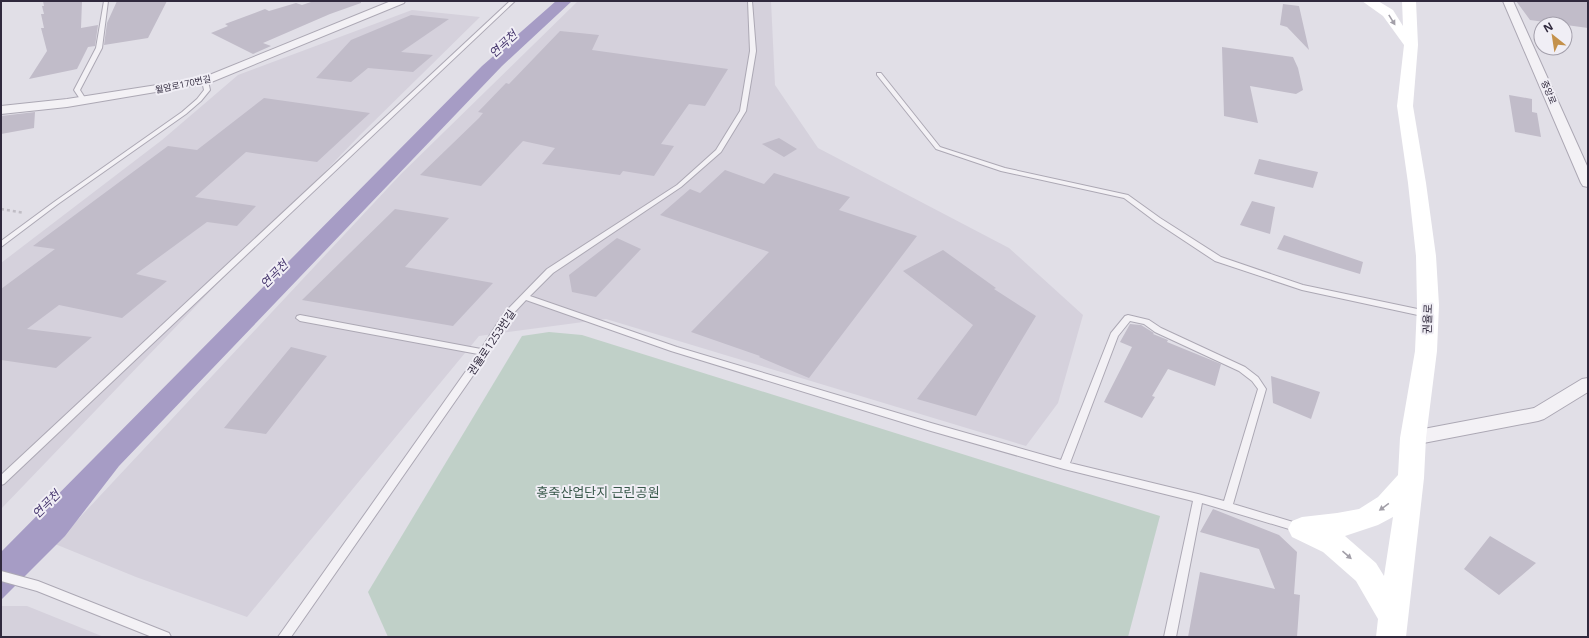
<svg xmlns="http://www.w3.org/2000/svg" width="1589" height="638" viewBox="0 0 1589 638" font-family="'Open Sans','Noto Sans KR',sans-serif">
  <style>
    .built { fill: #d5d1dc }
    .green { fill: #c0d0c8 }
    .water { fill: #a69cc5 }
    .building { fill: #c1bcc9 }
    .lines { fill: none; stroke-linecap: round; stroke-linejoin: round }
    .lane-casing { stroke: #aca8b4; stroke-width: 2 }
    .street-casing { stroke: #aca8b4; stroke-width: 2 }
    .path { stroke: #c0bdc5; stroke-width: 2.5; stroke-dasharray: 3 3; stroke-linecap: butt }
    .lane { fill: #f3f1f5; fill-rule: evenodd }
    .street { fill: #f3f1f5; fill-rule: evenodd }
    .secondary { fill: #fff; fill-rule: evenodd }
    .oneway { fill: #a29fa8 }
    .labels { text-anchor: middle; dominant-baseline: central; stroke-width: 4; stroke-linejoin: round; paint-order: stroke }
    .far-street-label { font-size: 9px; fill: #30293d; stroke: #f0eef5 }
    .street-label { font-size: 11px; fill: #30293d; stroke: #f0eef5 }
    .water-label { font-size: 12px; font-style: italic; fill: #46366e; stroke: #f0eef5 }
    .near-park-label { font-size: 13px; fill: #375749; stroke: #f0eef5 }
  </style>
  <rect width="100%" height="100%" fill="#e1dfe7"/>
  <path class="built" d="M578 1H771L775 85 818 148 1009 248 1083 315 1058 403 1026 446 606 319 479 336 247 617 136 577 55 544 401 174Z
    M412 10 480 17 360 135 1 509V263L162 140 238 75Z
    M1 606H27L104 637H1Z"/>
  <path class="green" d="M549 332 582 335 1160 516 1128 637H388L368 592 522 336Z"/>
  <path class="water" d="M556 1H572L502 66 119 466 65 536 1 600V552L482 66Z"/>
  <path class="building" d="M43 1H82L81 28 98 25 95 46 88 47 77 69 29 79 47 51 41 28H44L41 14H44L42 6H44Z
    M117 1H167L148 38 104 45 107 23Z
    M314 1H361V3L330 14 263 43 271 46 253 54 211 33 228 26 225 24 265 9 269 11 296 3 302 5Z
    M1516 1H1588V28L1530 20Z
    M1283 4 1299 6 1309 50 1287 27 1280 25Z
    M411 15 449 19 401 52 433 55 413 72 368 68 351 82 316 78 351 40Z
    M560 31 599 35 592 50 728 69 705 106 689 104 661 144 674 146 654 176 623 171 620 175 542 164 555 148 523 141 481 186 420 175 479 118 483 113 478 112 506 83 509 84Z
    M1222 47 1293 57 1298 68 1303 90 1296 94 1250 86 1258 123 1224 116Z
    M1509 95 1532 99V112L1537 113 1541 137 1515 132Z
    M264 98 370 113 317 162 246 152 195 197 256 206 237 226 207 222 136 274 167 281 122 318 59 305 27 329 92 337 56 368 1 360V289L55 249 33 246 168 146 197 150Z
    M35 112 34 128 1 134V116Z
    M779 138 797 149 784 157 762 144Z
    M1259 159 1318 172 1313 188 1254 174Z
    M725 170 764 184 774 173 850 197 839 210 917 236 809 378 759 357 760 356 691 332 769 252 660 215 690 189 700 193Z
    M1252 201 1275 207 1270 234 1240 225Z
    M395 209 449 218 405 267 493 283 453 326 302 300Z
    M1284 235 1363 262 1360 274 1277 249Z
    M617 238 641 249 596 297 572 292 569 275Z
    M943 250 996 288 994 289 1036 316 976 416 917 399 973 325 903 271Z
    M1130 324 1141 325 1154 333 1153 334 1168 340 1167 342 1221 364 1215 386 1168 369 1152 396 1155 397 1142 418 1104 402 1132 347 1120 342Z
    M291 347 327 356 266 434 224 428Z
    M1271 376 1320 392 1311 419 1273 403Z
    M1213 509 1279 535 1297 552 1294 594 1300 595 1297 637H1188L1200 572 1275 589 1259 549 1200 532Z
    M1490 536 1536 563 1499 595 1464 569Z"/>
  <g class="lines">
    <defs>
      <path id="lane" d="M104 1H108L102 48 80 90 87 101 84 103 82 102 74 90 96 48Z
        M510 1H515L4 484 1 485V475Z
        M748 1H752L756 51 746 111 721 152 681 187 553 273 530 296 677 347 931 423 1061 460 1111 333 1125 316 1128 315 1149 320 1161 328 1245 367 1258 377 1266 389 1233 504 1303 525 1304 528 1303 531 1299 532 1202 503 1176 637H1164L1193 501 1064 469 931 431 671 351 526 300 510 317 472 377 291 637H278L478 354 300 321 296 318 297 316 300 315 481 349 504 313 547 269 677 185 716 150 740 111 750 51ZM1130 321 1144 324 1155 332 1239 371 1252 381 1258 389 1224 501 1198 494 1070 463 1118 336Z
        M877 73H881L940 147 1005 168 1128 195 1160 218 1221 257 1303 285 1427 311 1431 314 1427 317 1302 290 1215 261 1156 222 1124 198 1001 171 936 149 877 75Z
        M205 79 208 81 210 90 201 101 186 114 58 204 1 247V241L54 202 182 112 197 99 204 90 202 81Z
        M1 571 38 581 169 633 171 637H152L37 591 1 581Z"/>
      <path id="street" d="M391 1H405L404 3 209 83 67 107 1 114V106L67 99 202 78Z
        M1503 1H1513L1588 168V187L1583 186 1581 183Z
        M1588 378V392L1544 419 1538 421 1413 445 1407 443 1404 438 1407 433 1413 431 1534 408 1582 379Z"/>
    </defs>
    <use href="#lane" class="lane-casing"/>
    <use href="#street" class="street-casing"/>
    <path class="path" d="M1 209 24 213"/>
    <use href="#lane" class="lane"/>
    <use href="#street" class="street"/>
    <path class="secondary" d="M1362 1H1378L1393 10 1403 26 1402 1H1416L1418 45 1413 106 1426 183 1436 256 1439 305 1437 351 1426 438 1424 478 1406 637H1376L1378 619 1356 581 1323 552 1292 537 1288 529 1292 521 1302 517 1337 513 1359 509 1378 497 1398 475 1400 438 1415 351 1417 305 1416 256 1408 183 1397 106 1404 45 1383 16ZM1393 517 1384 576 1376 563 1345 536 1378 525Z"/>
  </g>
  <defs><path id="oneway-solid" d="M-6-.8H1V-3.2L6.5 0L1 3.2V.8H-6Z"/></defs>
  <g class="oneway">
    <use href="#oneway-solid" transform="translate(1392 20) rotate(58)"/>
    <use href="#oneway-solid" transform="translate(1384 507) rotate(144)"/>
    <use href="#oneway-solid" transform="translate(1347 555) rotate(41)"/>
  </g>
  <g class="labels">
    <g class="far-street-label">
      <text transform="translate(183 84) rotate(-12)">월암로170번길</text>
      <text transform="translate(1549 92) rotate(67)">중앙로</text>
    </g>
    <g class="street-label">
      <text transform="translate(1427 319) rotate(-88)">권율로</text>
      <text transform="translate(491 342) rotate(-56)">권율로1253번길</text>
    </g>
    <g class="water-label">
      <text transform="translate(503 44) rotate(-43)">연곡천</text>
      <text transform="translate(274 274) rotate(-45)">연곡천</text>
      <text transform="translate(46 504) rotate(-45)">연곡천</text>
    </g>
    <g class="near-park-label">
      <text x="598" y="492">홍죽산업단지 근린공원</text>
    </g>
  </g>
  <rect width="1589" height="638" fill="none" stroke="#30293d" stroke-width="4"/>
  <g transform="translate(1553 36) rotate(330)"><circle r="19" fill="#f0eef5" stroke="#a39fab"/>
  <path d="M0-3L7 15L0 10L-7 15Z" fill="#c4914b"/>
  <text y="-6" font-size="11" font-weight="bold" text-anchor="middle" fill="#30293d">N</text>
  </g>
</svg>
